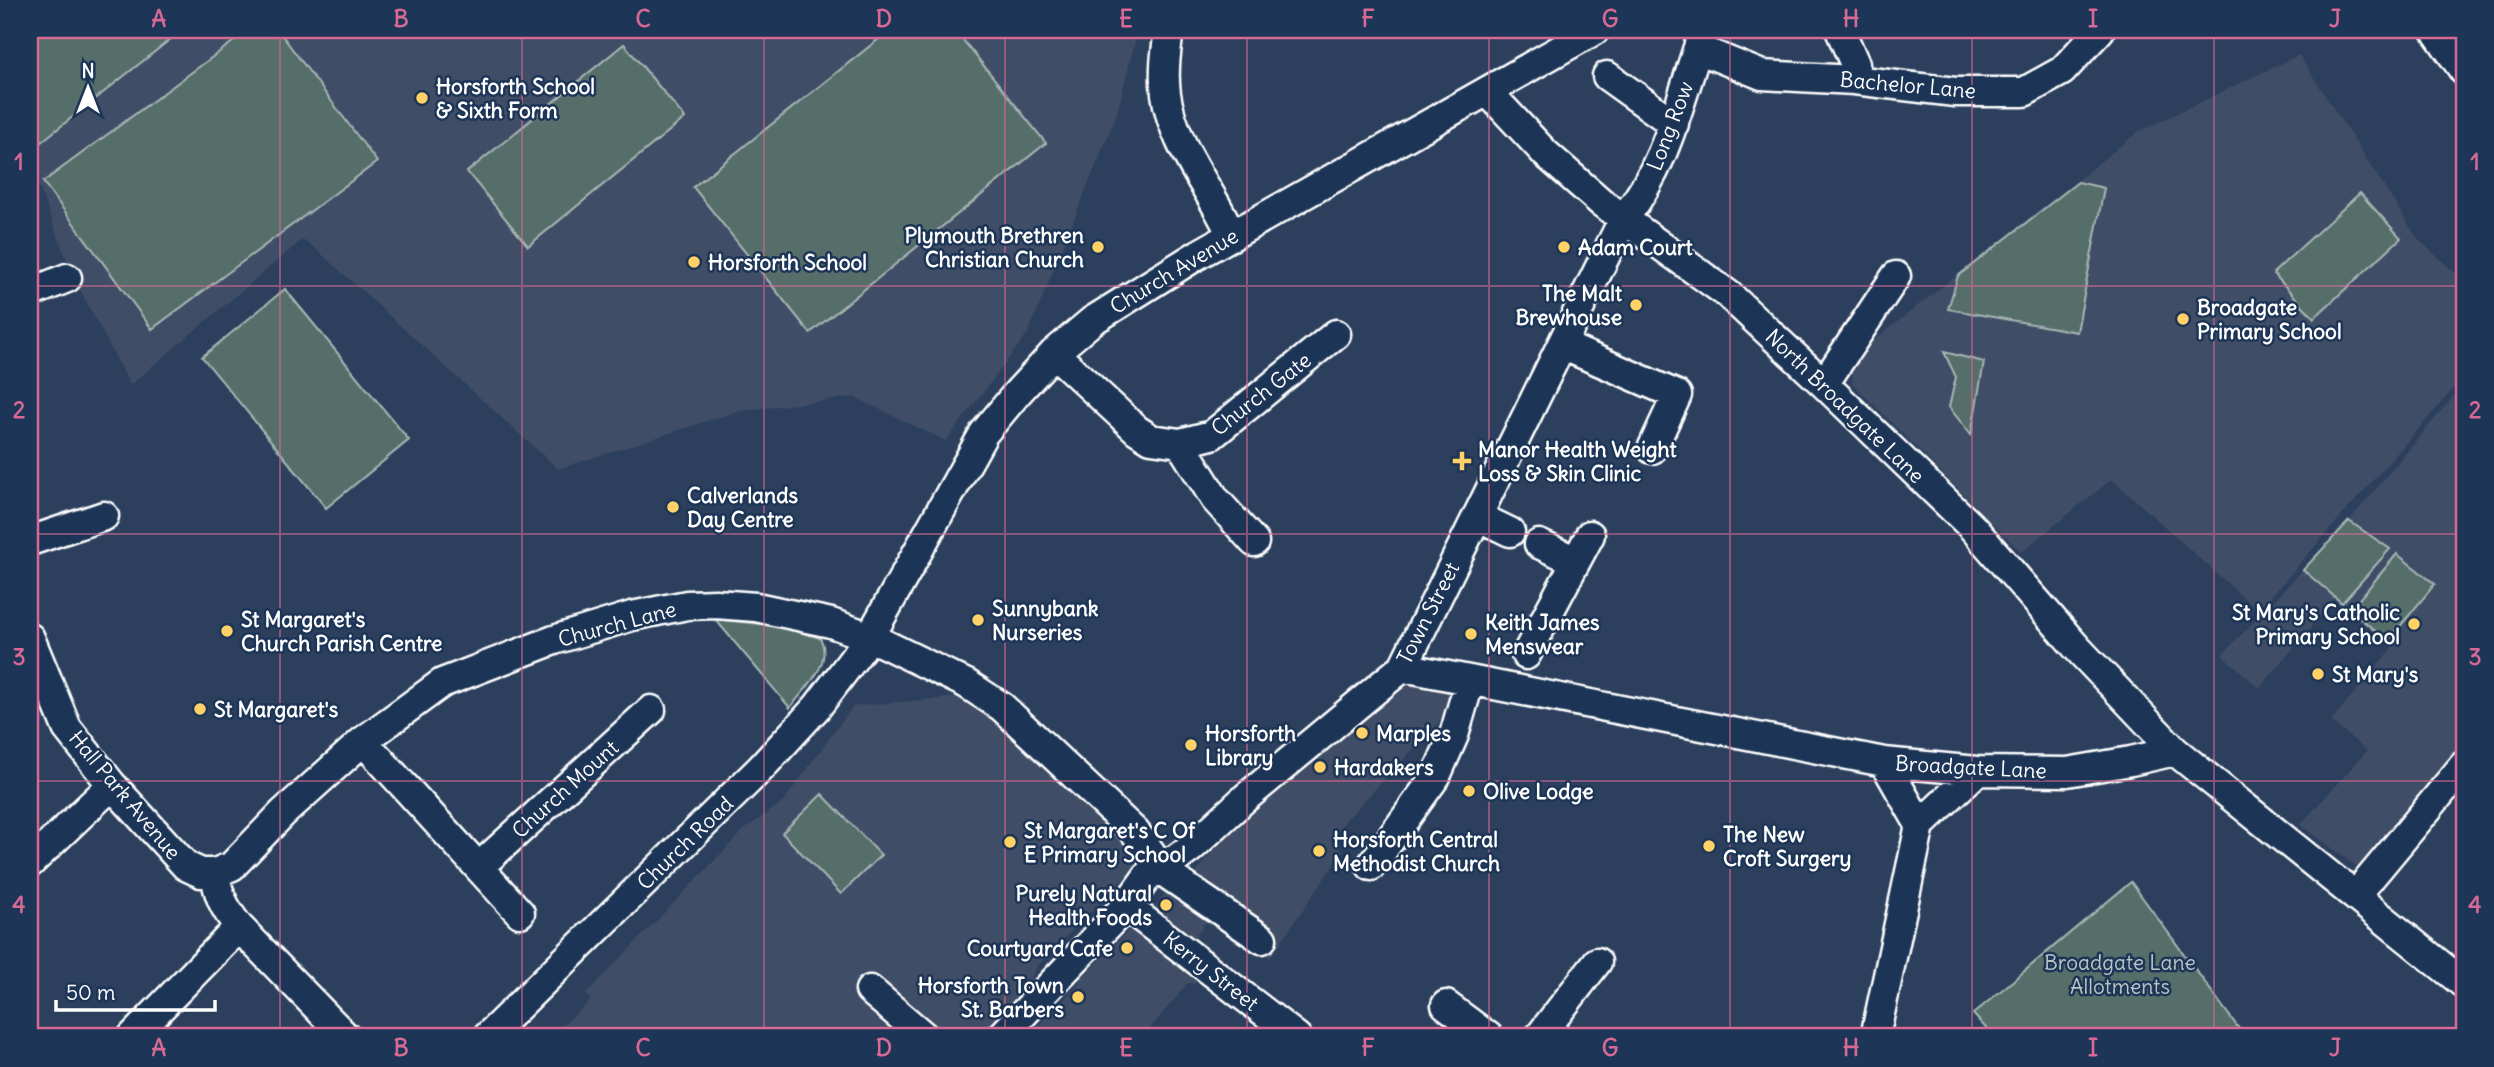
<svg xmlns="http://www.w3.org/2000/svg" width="2494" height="1067" viewBox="0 0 2494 1067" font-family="Delius,sans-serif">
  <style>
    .built { fill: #3f4d66 }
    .green { fill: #546e6b; stroke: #aab6b5; stroke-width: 2 }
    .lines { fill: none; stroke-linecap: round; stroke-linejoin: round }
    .minor-casing { stroke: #fff; stroke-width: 33 }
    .minor { stroke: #1d3557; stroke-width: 28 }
    .grid { fill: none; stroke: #d76994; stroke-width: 2; stroke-opacity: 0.55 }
    .poi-dot { fill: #ffd166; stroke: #1d3557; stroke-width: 2.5 }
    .labels { text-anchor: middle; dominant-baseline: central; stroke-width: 5; stroke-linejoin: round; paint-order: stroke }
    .street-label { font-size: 21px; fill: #fff; stroke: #1d3557 }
    .poi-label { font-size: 21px; font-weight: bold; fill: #fff; stroke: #1d3557; text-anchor: start }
    .park-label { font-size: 21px; fill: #bbc5c4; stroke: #1d3557 }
    .neatline { fill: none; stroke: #d76994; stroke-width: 2.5 }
    .grid-label { font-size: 23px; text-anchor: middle; font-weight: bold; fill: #d76994 }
  </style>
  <rect width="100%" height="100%" fill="#2c405e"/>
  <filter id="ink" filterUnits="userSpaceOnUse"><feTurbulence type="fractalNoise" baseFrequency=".0143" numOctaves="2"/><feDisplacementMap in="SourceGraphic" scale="14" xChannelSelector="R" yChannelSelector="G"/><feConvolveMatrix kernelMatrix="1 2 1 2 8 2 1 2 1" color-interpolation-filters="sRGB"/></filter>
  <g filter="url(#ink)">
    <path class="built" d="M30 30H1138L1116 116 1028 333 946 441 854 397 738 411 558 469 315 248 302 240 130 385 73 276 30 164Z
      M2299 55 2418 239 2464 281V377L2258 611 2112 479 2021 552 1852 383 1853 357 2138 132Z
      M2464 384V757L2364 872 2300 825 2367 751 2331 721 2392 648 2334 599 2260 688 2222 655 2349 521Z
      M1421 679 1462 694 1435 726 1344 822 1331 841 1343 851 1270 958 1212 913 1195 937 1219 955 1194 984 1188 983 1143 1037H1027L1079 984 1081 978 1133 926 1155 907 1172 884 1196 873 1225 836 1340 741 1387 699 1401 681Z
      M972 696 1148 854 1037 966 1018 1003 984 1037H550L591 1000 586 994 745 829 783 802 853 706Z"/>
    <path class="green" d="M30 30H182L36 146 30 136Z
      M249 30H278L377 162 152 329 43 182Z
      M890 30H955L1046 143 810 333 693 187Z
      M624 44 685 118 528 246 467 172Z
      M2078 182 2104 188 2077 332 1948 309 1958 276Z
      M2360 193 2401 238 2314 318 2273 273Z
      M285 289 409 440 326 508 202 357Z
      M1944 352 1984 362 1971 435 1949 407 1956 377Z
      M2349 521 2390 549 2342 603 2303 570Z
      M2397 554 2435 584 2388 641 2350 610Z
      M715 619 778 626 820 638C834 664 804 689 790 708Z
      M822 794 881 855 841 894 782 833Z
      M2131 882 2245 1037H1994L1973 1014Z"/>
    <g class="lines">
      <defs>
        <path id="minor" d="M1169 30C1166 51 1163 73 1166 94 1173 146 1212 190 1232 236
          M1840 30 1855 64 1854 80
          M2435 30 2464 71
          M1698 49 1762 75 1854 80 1955 92H2024L2062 71 2100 30
          M1607 76 1674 124
          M1487 91 1546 154 1602 203 1729 295 1824 384 1973 528 2078 649 2175 751 2464 984
          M30 293 67 278
          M1562 345 1677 395 1652 449
          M1054 353 1137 430 1151 439 1180 443 1212 435 1336 334
          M1824 384 1896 276
          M1180 443 1215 499 1254 542
          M1477 516 1510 532
          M30 541 104 516
          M1539 544 1576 561
          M30 638 67 728 112 785 186 866 201 873H215L232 866 283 813 363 741 442 683 554 640 632 616 687 605 716 604 756 607 831 623 870 637 967 684 1002 707 1135 832 1151 853 1155 866
          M1526 655 1590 535
          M1403 667 1884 762 1977 771 2067 772 2131 761 2175 751
          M363 741 520 913
          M1884 762 1920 825
          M30 863 112 785
          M1155 866 1262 939
          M1371 866 1436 776 1454 735 1470 680
          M479 867 651 710
          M215 873C218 896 225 909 239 927L346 1037
          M2356 895 2464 765
          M1126 906 1297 1037
          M870 990 925 1037
          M1446 1005 1489 1037
          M132 1037 239 927
          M487 1037 761 768 817 707 870 637 984 433 1018 392 1054 353 1092 321 1199 254 1595 30
          M1001 1037 1126 906 1155 866 1176 859 1192 847 1244 799 1403 667 1624 218C1668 164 1681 94 1704 30
          M1539 1037 1597 962
          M1875 1037 1920 825 1977 771"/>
      </defs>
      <use href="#minor" class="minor-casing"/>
      <use href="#minor" class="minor"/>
    </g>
  </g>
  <path class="grid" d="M280 30V1037M522 30V1037M764 30V1037M1005 30V1037M1247 30V1037M1489 30V1037M1730 30V1037M1972 30V1037M2214 30V1037M30 286H2464M30 534H2464M30 781H2464"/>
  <g class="poi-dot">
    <circle cx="422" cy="98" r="7"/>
    <circle cx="1098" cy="247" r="7"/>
    <circle cx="1564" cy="247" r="7"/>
    <circle cx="694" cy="262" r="7"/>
    <circle cx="1636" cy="305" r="7"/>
    <circle cx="2183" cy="319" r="7"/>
    <path d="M1458.5 450.5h7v7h7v7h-7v7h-7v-7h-7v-7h7z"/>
    <circle cx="673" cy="507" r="7"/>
    <circle cx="978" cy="620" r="7"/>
    <circle cx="2414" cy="624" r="7"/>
    <circle cx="227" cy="631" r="7"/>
    <circle cx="1471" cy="634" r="7"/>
    <circle cx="2318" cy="674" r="7"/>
    <circle cx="200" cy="709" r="7"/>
    <circle cx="1362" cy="733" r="7"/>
    <circle cx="1191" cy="745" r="7"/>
    <circle cx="1320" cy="767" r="7"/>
    <circle cx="1469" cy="791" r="7"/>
    <circle cx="1010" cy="842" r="7"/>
    <circle cx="1709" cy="846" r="7"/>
    <circle cx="1319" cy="851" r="7"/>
    <circle cx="1166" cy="905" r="7"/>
    <circle cx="1127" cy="948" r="7"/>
    <circle cx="1078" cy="997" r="7"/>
  </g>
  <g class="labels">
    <g class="street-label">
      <text transform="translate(1908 85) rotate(5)">Bachelor Lane</text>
      <text transform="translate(1670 126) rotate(-69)">Long Row</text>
      <text transform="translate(1174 271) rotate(-31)">Church Avenue</text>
      <text transform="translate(1261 394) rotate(-38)">Church Gate</text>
      <text transform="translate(1845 406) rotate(44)">North Broadgate Lane</text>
      <text transform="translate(1428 613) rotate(-63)">Town Street</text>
      <text transform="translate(617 624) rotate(-15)">Church Lane</text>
      <text transform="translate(1971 767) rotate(3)">Broadgate Lane</text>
      <text transform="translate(565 789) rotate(-42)">Church Mount</text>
      <text transform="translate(125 795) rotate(50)">Hall Park Avenue</text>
      <text transform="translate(685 843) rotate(-44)">Church Road</text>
      <text transform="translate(1211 971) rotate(38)">Kerry Street</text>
    </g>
    <g class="poi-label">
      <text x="436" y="86">Horsforth School<tspan x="436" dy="24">&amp; Sixth Form</tspan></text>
      <text x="1084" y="235" text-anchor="end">Plymouth Brethren<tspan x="1084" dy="24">Christian Church</tspan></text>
      <text x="1578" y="247">Adam Court</text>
      <text x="708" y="262">Horsforth School</text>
      <text x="1622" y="293" text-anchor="end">The Malt<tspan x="1622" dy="24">Brewhouse</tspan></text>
      <text x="2197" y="307">Broadgate<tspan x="2197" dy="24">Primary School</tspan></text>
      <text x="1478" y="449">Manor Health Weight<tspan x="1478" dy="24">Loss &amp; Skin Clinic</tspan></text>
      <text x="687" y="495">Calverlands<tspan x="687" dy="24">Day Centre</tspan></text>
      <text x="992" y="608">Sunnybank<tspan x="992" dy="24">Nurseries</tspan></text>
      <text x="2400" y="612" text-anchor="end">St Mary's Catholic<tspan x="2400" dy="24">Primary School</tspan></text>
      <text x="241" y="619">St Margaret's<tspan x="241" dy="24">Church Parish Centre</tspan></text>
      <text x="1485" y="622">Keith James<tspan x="1485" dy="24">Menswear</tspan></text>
      <text x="2332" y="674">St Mary's</text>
      <text x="214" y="709">St Margaret's</text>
      <text x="1205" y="733">Horsforth<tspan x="1205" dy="24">Library</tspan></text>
      <text x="1376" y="733">Marples</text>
      <text x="1334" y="767">Hardakers</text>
      <text x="1483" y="791">Olive Lodge</text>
      <text x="1024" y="830">St Margaret's C Of<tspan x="1024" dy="24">E Primary School</tspan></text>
      <text x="1723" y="834">The New<tspan x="1723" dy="24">Croft Surgery</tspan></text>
      <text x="1333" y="839">Horsforth Central<tspan x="1333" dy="24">Methodist Church</tspan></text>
      <text x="1152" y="893" text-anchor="end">Purely Natural<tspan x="1152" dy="24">Health Foods</tspan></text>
      <text x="1113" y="948" text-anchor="end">Courtyard Cafe</text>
      <text x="1064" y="985" text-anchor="end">Horsforth Town<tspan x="1064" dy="24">St. Barbers</tspan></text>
    </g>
    <g class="park-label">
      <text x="2120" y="962">Broadgate Lane<tspan x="2120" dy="24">Allotments</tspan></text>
    </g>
  </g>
  <rect width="2494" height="1067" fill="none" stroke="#1d3557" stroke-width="77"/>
  <g transform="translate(88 88)" stroke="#1d3557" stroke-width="5" paint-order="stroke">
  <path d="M0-5L12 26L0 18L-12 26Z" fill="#ffffff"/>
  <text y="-10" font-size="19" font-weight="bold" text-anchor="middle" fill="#ffffff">N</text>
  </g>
  <path d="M56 1000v10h159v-10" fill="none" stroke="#ffffff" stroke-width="3.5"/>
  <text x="66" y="1000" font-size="21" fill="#ffffff" stroke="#1d3557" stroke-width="5" paint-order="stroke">50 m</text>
  <rect x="38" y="38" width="2418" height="990" class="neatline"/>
  <g class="grid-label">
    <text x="159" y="27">A</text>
    <text x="401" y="27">B</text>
    <text x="643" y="27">C</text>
    <text x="884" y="27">D</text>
    <text x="1126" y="27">E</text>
    <text x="1368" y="27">F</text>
    <text x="1610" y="27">G</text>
    <text x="1851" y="27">H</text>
    <text x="2093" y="27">I</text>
    <text x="2335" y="27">J</text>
    <text x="19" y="170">1</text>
    <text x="2475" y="170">1</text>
    <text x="19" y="418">2</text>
    <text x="2475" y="418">2</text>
    <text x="19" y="665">3</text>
    <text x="2475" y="665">3</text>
    <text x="19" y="913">4</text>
    <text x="2475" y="913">4</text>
    <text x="159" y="1056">A</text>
    <text x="401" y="1056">B</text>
    <text x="643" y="1056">C</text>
    <text x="884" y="1056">D</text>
    <text x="1126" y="1056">E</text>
    <text x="1368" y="1056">F</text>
    <text x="1610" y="1056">G</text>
    <text x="1851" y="1056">H</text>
    <text x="2093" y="1056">I</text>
    <text x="2335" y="1056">J</text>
  </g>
</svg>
